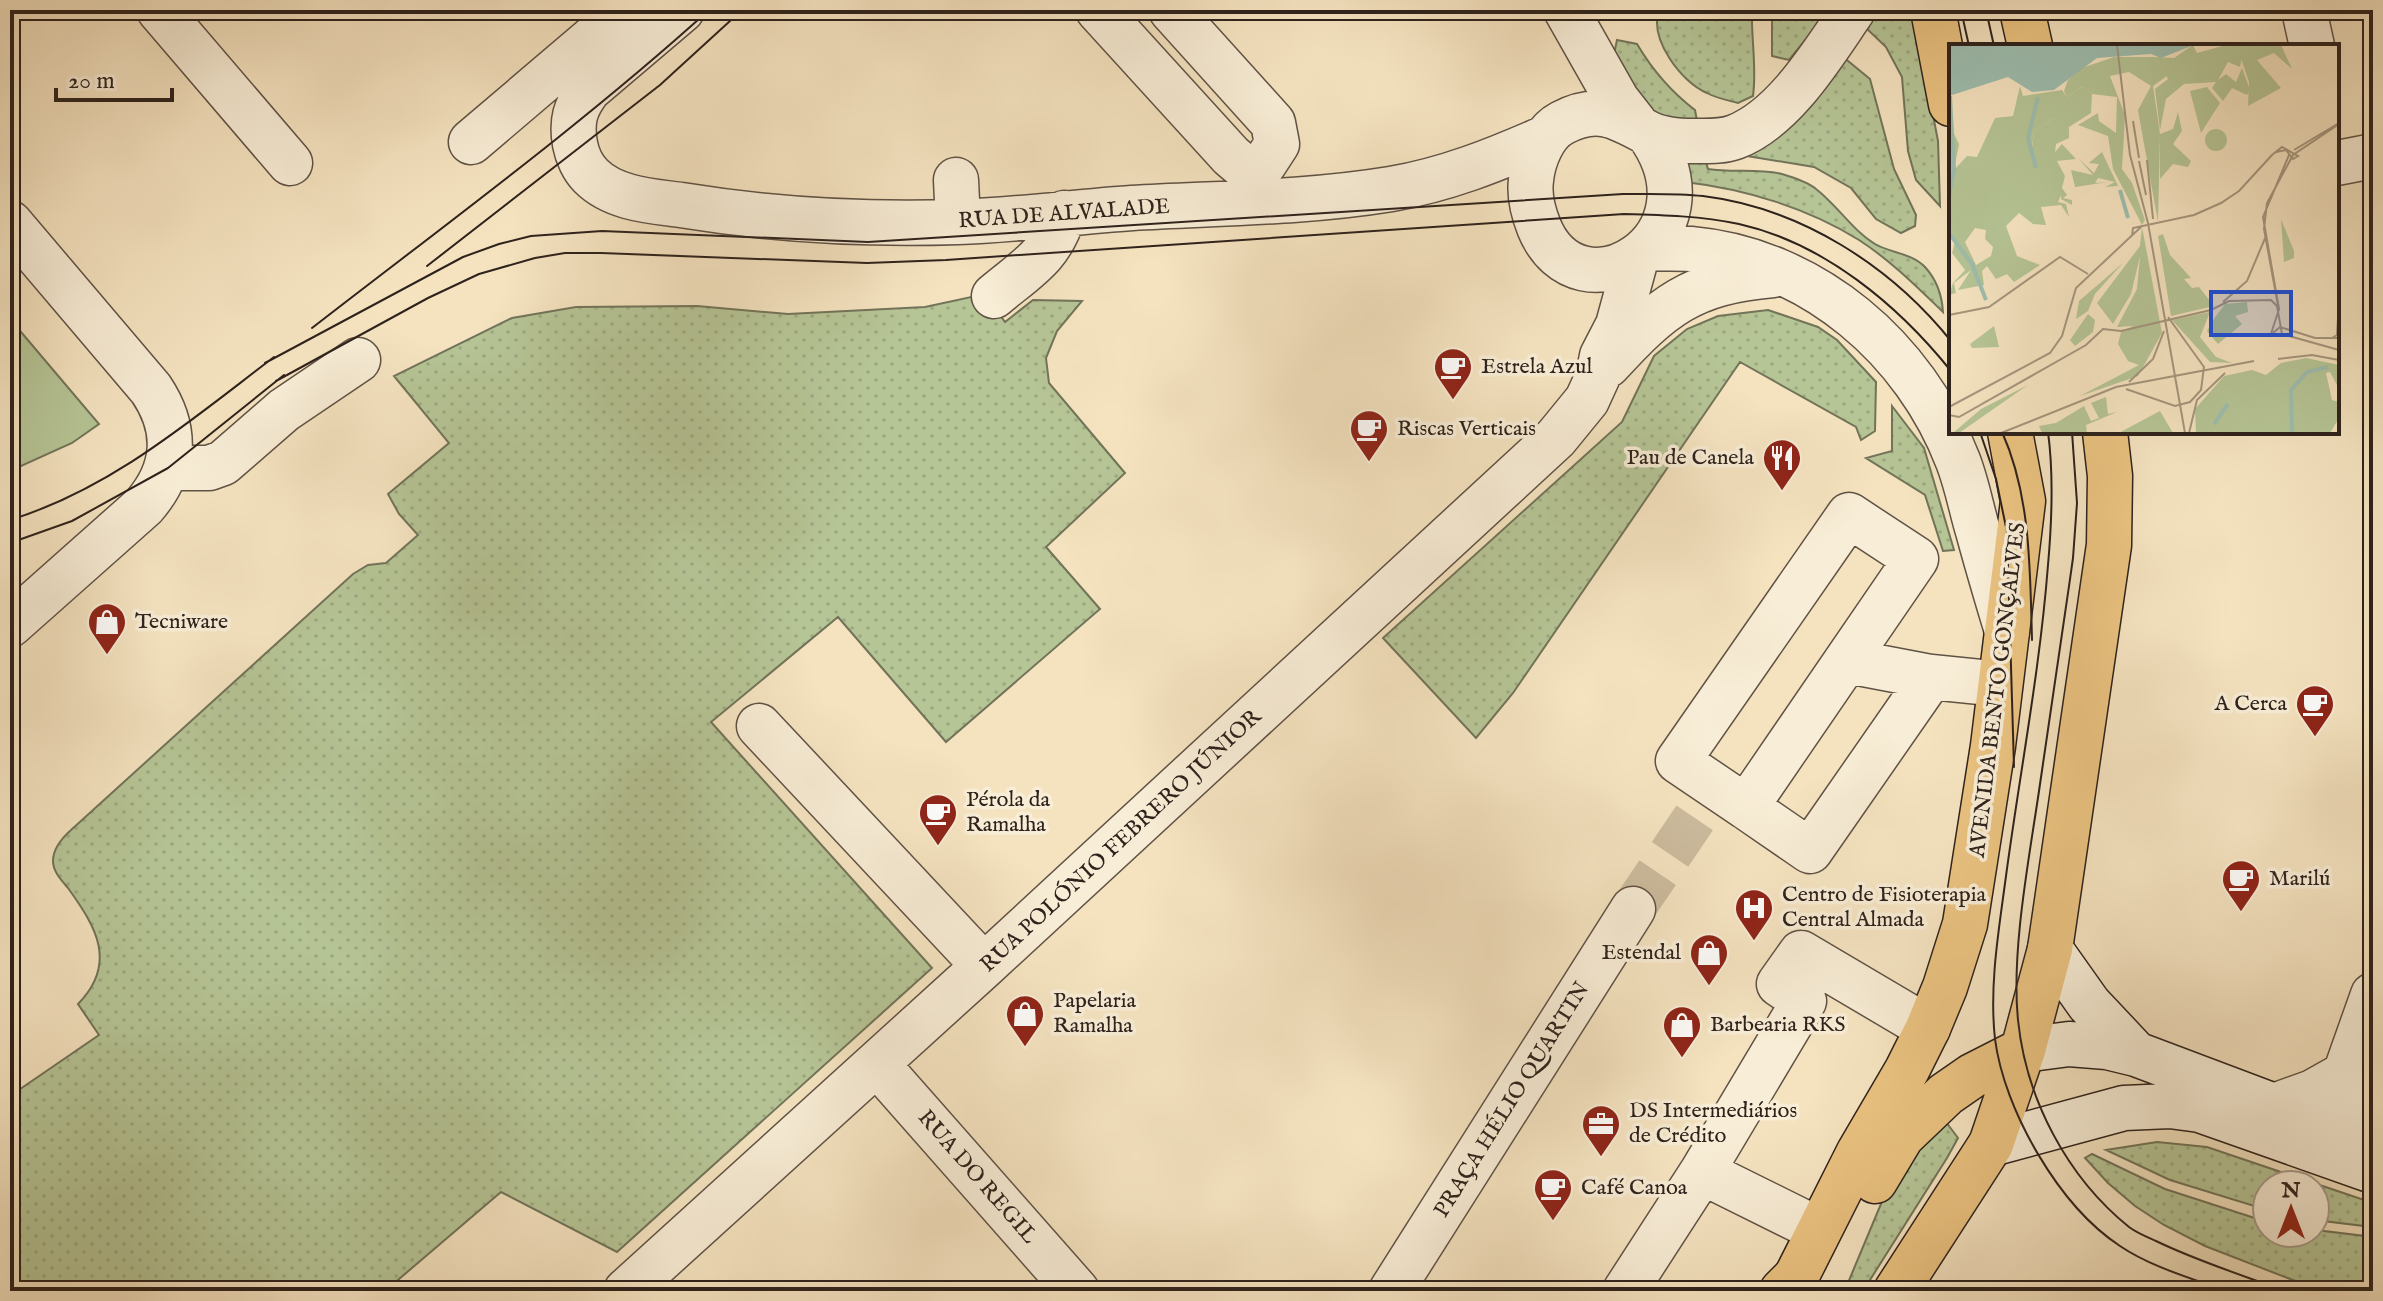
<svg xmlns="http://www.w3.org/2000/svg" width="2383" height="1301" viewBox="0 0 2383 1301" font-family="'IM FELL English',serif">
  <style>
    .grass { fill: url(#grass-dots); stroke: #727459; stroke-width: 2 }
    .park { fill: #b6c596; stroke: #727459; stroke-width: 2 }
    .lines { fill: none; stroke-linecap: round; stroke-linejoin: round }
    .minor-tunnel { stroke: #cdbc9f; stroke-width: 44; stroke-dasharray: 44 22; stroke-linecap: butt }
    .minor-casing { stroke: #605245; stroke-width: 47 }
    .secondary-casing { stroke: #2e221c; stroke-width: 47 }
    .primary-casing { stroke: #2e221c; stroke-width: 47 }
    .motorway-casing { stroke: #2e221c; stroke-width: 47 }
    .minor { stroke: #f8edd6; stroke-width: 44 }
    .secondary { stroke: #f8edd6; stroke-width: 44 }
    .primary { stroke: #eac280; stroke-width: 44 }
    .motorway { stroke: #eac280; stroke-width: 44 }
    .tram { stroke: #2e221c; stroke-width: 2 }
    .labels { text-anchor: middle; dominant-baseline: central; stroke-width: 7; stroke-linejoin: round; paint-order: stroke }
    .street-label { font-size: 22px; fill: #2e221c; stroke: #f8edd6 }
    .poi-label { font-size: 22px; fill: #2e221c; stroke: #f8edd6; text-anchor: start }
    .inset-river { fill: none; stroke: #9dbeaf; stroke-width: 4 }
    .inset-road { fill: none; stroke: #a5967e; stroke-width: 2 }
    .view { fill: #1d4ed8; fill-opacity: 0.15; stroke: #1d4ed8; stroke-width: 4 }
    .inset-edge { fill: none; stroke: #2e221c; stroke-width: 4 }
  </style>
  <defs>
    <pattern id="grass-dots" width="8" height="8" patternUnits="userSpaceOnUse" patternTransform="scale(2)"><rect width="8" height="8" fill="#b6c596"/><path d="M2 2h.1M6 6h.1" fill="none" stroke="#9da981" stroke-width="1.8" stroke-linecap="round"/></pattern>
  </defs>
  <rect width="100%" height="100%" fill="#f5e3c0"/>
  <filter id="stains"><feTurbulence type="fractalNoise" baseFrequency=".0025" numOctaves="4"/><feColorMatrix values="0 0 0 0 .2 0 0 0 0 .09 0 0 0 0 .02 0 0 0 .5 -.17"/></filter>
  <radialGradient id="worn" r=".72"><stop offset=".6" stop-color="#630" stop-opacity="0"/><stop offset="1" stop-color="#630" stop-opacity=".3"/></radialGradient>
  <path class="grass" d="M1659 10H1752C1751 39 1757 68 1753 96L1738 103C1727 100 1716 98 1707 93 1681 82 1649 39 1659 10Z
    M1772 10H1830L1789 60 1772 56Z
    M1870 10H1913L1938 141 1940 206 1916 180 1908 151 1902 77 1886 47 1863 25Z
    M1617 40 1637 44C1653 71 1670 91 1695 110L1699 131 1673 129 1636 98 1614 54Z
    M1842 56 1870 79 1894 169 1916 215 1915 226 1901 233 1876 219 1851 188 1814 167 1741 155 1780 136Z
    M1678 153 1704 155 1708 169C1733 173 1758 168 1782 174 1792 177 1808 182 1816 189 1837 205 1852 230 1875 244 1890 253 1912 253 1925 267 1936 279 1942 296 1943 312 1916 286 1890 260 1859 240 1808 208 1745 189 1685 182Z
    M985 294 1005 322 1033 300 1082 301 1057 331 1046 358 1049 383 1125 473 1046 547 1100 609 946 742 838 617 711 722 932 968 617 1252 501 1192 385 1291H10V1096L99 1035 78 1004C118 963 96 927 68 888 62 881 53 872 53 861 53 848 62 838 71 830L353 574 368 565 386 563 418 535 399 514 388 494 449 443 394 376 512 318 576 307 697 306 788 314 925 307Z
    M1768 310 1818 327 1837 340 1876 382 1875 431 1861 440 1856 427 1740 362 1513 693 1476 738 1383 638 1622 422 1654 356 1687 329 1718 316Z
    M1892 406 1924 448 1954 550 1943 551 1925 495 1866 458 1892 451Z
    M1943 1118 1958 1138 1947 1158 1863 1291H1847L1845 1290 1883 1199Z
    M2157 1142 2207 1147 2373 1203V1227L2315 1220V1185H2267V1210L2170 1180 2106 1150Z
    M2092 1154 2165 1189 2267 1222V1233H2315V1230L2373 1237V1272L2367 1291H2321L2205 1246 2164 1225 2135 1206 2108 1183 2085 1158Z"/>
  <path class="park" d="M10 319 99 424 72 443 10 471Z"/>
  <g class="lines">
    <path class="minor-tunnel" d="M1633 909 1696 816"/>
    <defs>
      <path id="minor" d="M159 10 290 163
        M682 10 589 89C575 107 571 121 575 144 577 155 583 168 591 176 614 199 651 201 681 205 773 220 865 225 958 222 1016 220 1074 212 1132 208 1219 203 1305 203 1391 189 1445 180 1495 160 1545 138
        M1098 10 1231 156 1250 172 1264 164 1277 144 1273 123 1171 10
        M1566 10 1617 100 1635 123
        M2304 10 2312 46
        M1648 133C1724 238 1579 325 1539 227 1533 212 1529 195 1531 180 1533 160 1543 133 1562 123 1596 105 1615 115 1646 132 1659 139 1679 141 1694 141 1707 141 1722 142 1735 137 1785 118 1824 52 1853 10
        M471 142 626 10
        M2337 163 2373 156
        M956 180 958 222
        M10 223 151 389C178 429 176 469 144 506L10 625
        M1649 248C1663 249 1677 248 1691 249 1813 260 1915 349 1958 461 1967 484 1971 508 1978 531 1987 564 1997 598 2007 631
        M994 296C1027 268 1051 257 1064 213
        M1608 365C1662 306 1691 282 1773 275
        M168 468H209L223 463 284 410 358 360
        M1849 515 1916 559 1746 807 1678 761Z
        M1847 661 1931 677 2000 684
        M759 726 984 966
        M1746 807 1810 851 1931 677
        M877 1064 1077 1291
        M2345 1074 2373 1134
        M2274 1106 2313 1092 2345 1074 2373 995
        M1702 1172 1819 1230
        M626 1291 984 966 1556 438 1587 400 1598 376 1602 356 1618 325 1636 259
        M1391 1291 1633 909
        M1625 1291 1702 1172 1804 1001 1779 984 1801 953 1928 1028"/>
      <path id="secondary" d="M2050 949 2089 1004 2136 1054
        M2023 1050 2069 1044 2107 1047 2136 1054 2274 1106 2373 1138
        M1991 1144 2124 1108 2170 1106 2200 1110 2373 1171"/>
      <path id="primary" d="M1933 10 1951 104
        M2022 10 2030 46
        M1875 1181 1902 1136 1946 1094 1972 1076 2023 1050
        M1789 1291 1859 1152 1907 1070 1928 1028 1945 987 1965 924 1993 746 2023 501 2010 432
        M1896 1291 1991 1144 2023 1050 2050 949 2109 545 2110 476 2105 432"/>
      <path id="motorway" d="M1782 1291 1795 1278"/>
    </defs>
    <use href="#minor" class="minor-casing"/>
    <use href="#secondary" class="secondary-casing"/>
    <use href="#primary" class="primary-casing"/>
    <use href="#motorway" class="motorway-casing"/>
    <use href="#minor" class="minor"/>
    <use href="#secondary" class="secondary"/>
    <use href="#primary" class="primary"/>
    <use href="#motorway" class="motorway"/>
    <path class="tram" d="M1961 10 1969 46
      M1986 10 1994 46
      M427 266 660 85 742 10
      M312 328C446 224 583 124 709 10
      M265 363 463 257 499 244 531 236 602 231 868 242 1623 194C1650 194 1676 193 1703 196 1800 208 1890 265 1951 341
      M276 381 428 298 479 274 535 258 565 253H601L867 263 946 260 1624 214C1663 215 1701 216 1739 224 1824 243 1898 305 1951 371
      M1980 432 1996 479 2007 532 2014 767
      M2002 432C2031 496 2030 571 2032 640
      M2048 432C2054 476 2052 520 2048 565 2040 669 2020 772 2006 876 1999 929 1989 985 1995 1039 2004 1110 2059 1206 2120 1246 2151 1267 2191 1278 2226 1291
      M2072 432 2077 503 2073 558C2062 636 2050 714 2039 791 2029 859 2011 952 2018 1020 2026 1099 2067 1177 2129 1227 2137 1233 2147 1237 2156 1241 2197 1261 2242 1275 2285 1291
      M10 520C111 489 191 420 274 357
      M10 543 72 521 168 468 284 375"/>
  </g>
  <defs>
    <symbol id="cafe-pin" viewBox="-11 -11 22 30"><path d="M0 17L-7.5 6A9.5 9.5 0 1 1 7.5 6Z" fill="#8f2418" stroke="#f8edd6"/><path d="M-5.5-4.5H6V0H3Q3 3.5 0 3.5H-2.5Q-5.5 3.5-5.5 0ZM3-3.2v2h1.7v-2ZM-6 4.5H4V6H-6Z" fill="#fff"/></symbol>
    <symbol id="restaurant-pin" viewBox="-11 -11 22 30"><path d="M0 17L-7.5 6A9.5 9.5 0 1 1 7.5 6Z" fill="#8f2418" stroke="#f8edd6"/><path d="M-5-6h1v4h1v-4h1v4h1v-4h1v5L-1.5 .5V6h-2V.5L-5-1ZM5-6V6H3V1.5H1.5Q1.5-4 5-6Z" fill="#fff"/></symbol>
    <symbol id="shop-pin" viewBox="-11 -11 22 30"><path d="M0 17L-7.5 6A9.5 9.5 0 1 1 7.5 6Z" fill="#8f2418" stroke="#f8edd6"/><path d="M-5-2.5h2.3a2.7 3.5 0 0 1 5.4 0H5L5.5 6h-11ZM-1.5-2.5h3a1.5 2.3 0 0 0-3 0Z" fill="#fff"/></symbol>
    <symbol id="hospital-pin" viewBox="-11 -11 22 30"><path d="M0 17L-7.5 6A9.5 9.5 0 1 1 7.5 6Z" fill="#8f2418" stroke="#f8edd6"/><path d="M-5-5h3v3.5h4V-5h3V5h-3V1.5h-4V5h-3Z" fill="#fff"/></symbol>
    <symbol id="office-pin" viewBox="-11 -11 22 30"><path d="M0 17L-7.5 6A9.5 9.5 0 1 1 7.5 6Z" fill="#8f2418" stroke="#f8edd6"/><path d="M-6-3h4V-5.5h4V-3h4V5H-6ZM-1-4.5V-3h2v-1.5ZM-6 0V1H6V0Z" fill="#fff"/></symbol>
  </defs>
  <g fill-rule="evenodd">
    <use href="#cafe-pin" x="1431" y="345" width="44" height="60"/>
    <use href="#cafe-pin" x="1347" y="407" width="44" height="60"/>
    <use href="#restaurant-pin" x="1760" y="436" width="44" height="60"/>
    <use href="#shop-pin" x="85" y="600" width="44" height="60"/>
    <use href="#cafe-pin" x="2293" y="682" width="44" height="60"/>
    <use href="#cafe-pin" x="916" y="791" width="44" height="60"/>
    <use href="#cafe-pin" x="2219" y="857" width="44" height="60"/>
    <use href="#hospital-pin" x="1732" y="886" width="44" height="60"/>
    <use href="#shop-pin" x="1687" y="931" width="44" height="60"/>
    <use href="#shop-pin" x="1003" y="992" width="44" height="60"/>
    <use href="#shop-pin" x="1660" y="1003" width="44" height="60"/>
    <use href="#office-pin" x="1579" y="1102" width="44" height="60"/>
    <use href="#cafe-pin" x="1531" y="1166" width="44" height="60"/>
  </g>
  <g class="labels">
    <g class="street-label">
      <text transform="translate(1064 214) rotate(-4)">RUA DE ALVALADE</text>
      <text transform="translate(1998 690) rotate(-83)">AVENIDA BENTO GONÇALVES</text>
      <text transform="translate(1121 841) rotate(-43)">RUA POLÓNIO FEBRERO JÚNIOR</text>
      <text transform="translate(1512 1100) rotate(-58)">PRAÇA HÉLIO QUARTIN</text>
      <text transform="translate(977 1177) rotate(49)">RUA DO REGIL</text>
    </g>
    <g class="poi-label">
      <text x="1481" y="367">Estrela Azul</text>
      <text x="1397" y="429">Riscas Verticais</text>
      <text x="1754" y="458" text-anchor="end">Pau de Canela</text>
      <text x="135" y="622">Tecniware</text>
      <text x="2287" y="704" text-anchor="end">A Cerca</text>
      <text x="966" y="800">Pérola da<tspan x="966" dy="25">Ramalha</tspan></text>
      <text x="2269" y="879">Marilú</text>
      <text x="1782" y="895">Centro de Fisioterapia<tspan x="1782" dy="25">Central Almada</tspan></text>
      <text x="1681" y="953" text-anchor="end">Estendal</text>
      <text x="1053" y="1001">Papelaria<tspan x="1053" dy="25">Ramalha</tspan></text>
      <text x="1710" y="1025">Barbearia RKS</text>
      <text x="1629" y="1111">DS Intermediários<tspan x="1629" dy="25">de Crédito</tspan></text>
      <text x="1581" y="1188">Café Canoa</text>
    </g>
  </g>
  <g transform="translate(1949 44)">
    <rect width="390" height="390" fill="#f5e3c0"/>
    <path d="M244 1 248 9 277 1 293 14 291 23 279 18 269 36 277 30 287 38 293 24 301 46 298 51 283 44 274 57 263 44 267 38 235 40 217 55 211 86 206 45 219 35 207 13 225 14ZM71 42 74 52 113 46 118 53 133 43 143 50 142 69 120 83V94L107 100 106 108 113 100 127 115 108 117 116 132 113 144 118 151 114 154 123 156V161L112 155V151L109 158 117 160 120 173 112 161 92 163 97 181 84 180 70 169 57 182 68 212 91 221 65 238 58 230 47 235 38 222 33 227 35 241 9 246 22 226 5 239 7 249 0 251 4 239 16 226 3 209 6 197 0 193V80L10 100 5 126 18 112 28 113 46 74 64 72ZM106 74 96 99 83 103 85 87ZM26 184 37 186 36 195 44 203 42 212 27 221 16 198ZM229 68 233 87 224 100 242 117 239 123 224 120 211 135V90L224 85ZM153 108 169 142 156 143 166 138 149 134 146 139 159 138 126 143 122 126 144 131 129 114 145 129 150 120 140 119ZM193 183 213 289 189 332 131 352 190 321 179 317 169 300 172 288 184 282 168 283 188 245 191 212 182 250 164 280 148 259 191 202ZM174 219 146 250 139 267 127 275 130 257ZM298 258 299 268 286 272 293 280 269 300 258 287 264 276 276 260ZM139 270 146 276 144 288 126 302 121 296ZM45 282 50 303 23 304 21 300ZM79 341 10 389H4L32 365ZM157 353 159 370 168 368 137 381 138 389H93L90 382 107 379 135 362 142 377 150 374 142 359ZM211 367 224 389H170L181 383Z" fill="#b6c596" fill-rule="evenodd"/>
    <path d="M277 1H332L343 25 325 9 308 16 332 44 299 62 300 38 292 14ZM165 13H207L218 32 204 42 211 90 209 178 189 66 202 42 180 28 161 32 176 71 173 125 183 139 196 176 193 181 164 125 159 92 129 81 149 69 150 77 167 89 168 53 143 50 133 43 118 53 115 47 119 36 133 24ZM106 74 104 92 91 107 83 104 85 87Z" fill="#b6c596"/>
    <path d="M258 43 271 59 252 89 241 47ZM256 96a11 11 0 1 1 22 0a11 11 0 1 1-22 0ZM332 175 345 207V214L335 218ZM214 190 221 211 242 234 235 235 243 244 250 243 265 262 222 272 209 192ZM261 268 251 293 267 313 283 319 261 318 223 276ZM357 314 390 321V345L381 328 377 329 383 356 390 358V374L381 389H247L246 365 275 332 303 326 317 331 332 319Z" fill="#b6c596"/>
    <path d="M0 1H245L212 14 202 10 148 14 105 46 83 48 59 33 0 52Z" fill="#9dbeaf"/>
    <path class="inset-river" d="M87 124 79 94 89 53M171 146 179 174M0 153 5 125 1 52M0 189 23 220 37 256M265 380 279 360M343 389 342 346 358 328 379 323"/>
    <path class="inset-road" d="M168 1 181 111 199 179 236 389M184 77 190 114M345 106 390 79M198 116 204 175M190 117 197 151M183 192 184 184 245 171 272 159 290 147 323 111 333 103 349 112 344 115 337 106 327 108M274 258 298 237 317 192M330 267 315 185 318 159 344 111 390 80M0 271 40 263 111 213 139 230M324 289 331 283 366 294H390M321 293 330 265 314 173 340 111M383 294 388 291 390 256M329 315 363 311 390 316M180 338 204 315 215 287M177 345 226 362 241 358 252 346 255 323 219 273M0 363 101 309 113 292 127 244 193 182M0 371 10 373 137 301 154 285 172 287 262 266 280 257 322 256 328 262 333 290 390 306M52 389 167 343 305 317M240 389 248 356 276 329"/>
    <path class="view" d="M262 248H342V291H262Z"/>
    <rect width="390" height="390" class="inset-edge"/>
  </g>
  <rect width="2383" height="1301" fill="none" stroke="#f5e3c0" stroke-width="40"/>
  <rect x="12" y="12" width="2359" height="1277" fill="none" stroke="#2e221c" stroke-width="4"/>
  <rect x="20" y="20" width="2343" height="1261" fill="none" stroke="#2e221c" stroke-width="2"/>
  <g transform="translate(2291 1209)"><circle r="38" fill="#f8edd6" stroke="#a79c8c" stroke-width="2"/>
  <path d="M0-6L14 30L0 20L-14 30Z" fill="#8f2418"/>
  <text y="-12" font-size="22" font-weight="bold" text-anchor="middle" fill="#2e221c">N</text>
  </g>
  <path d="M56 88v12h116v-12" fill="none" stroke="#2e221c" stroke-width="4"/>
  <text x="68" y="88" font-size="24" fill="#2e221c" stroke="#f8edd6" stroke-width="6" paint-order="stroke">20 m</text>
  <rect width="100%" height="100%" filter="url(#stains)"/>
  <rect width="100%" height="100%" fill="url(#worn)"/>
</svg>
